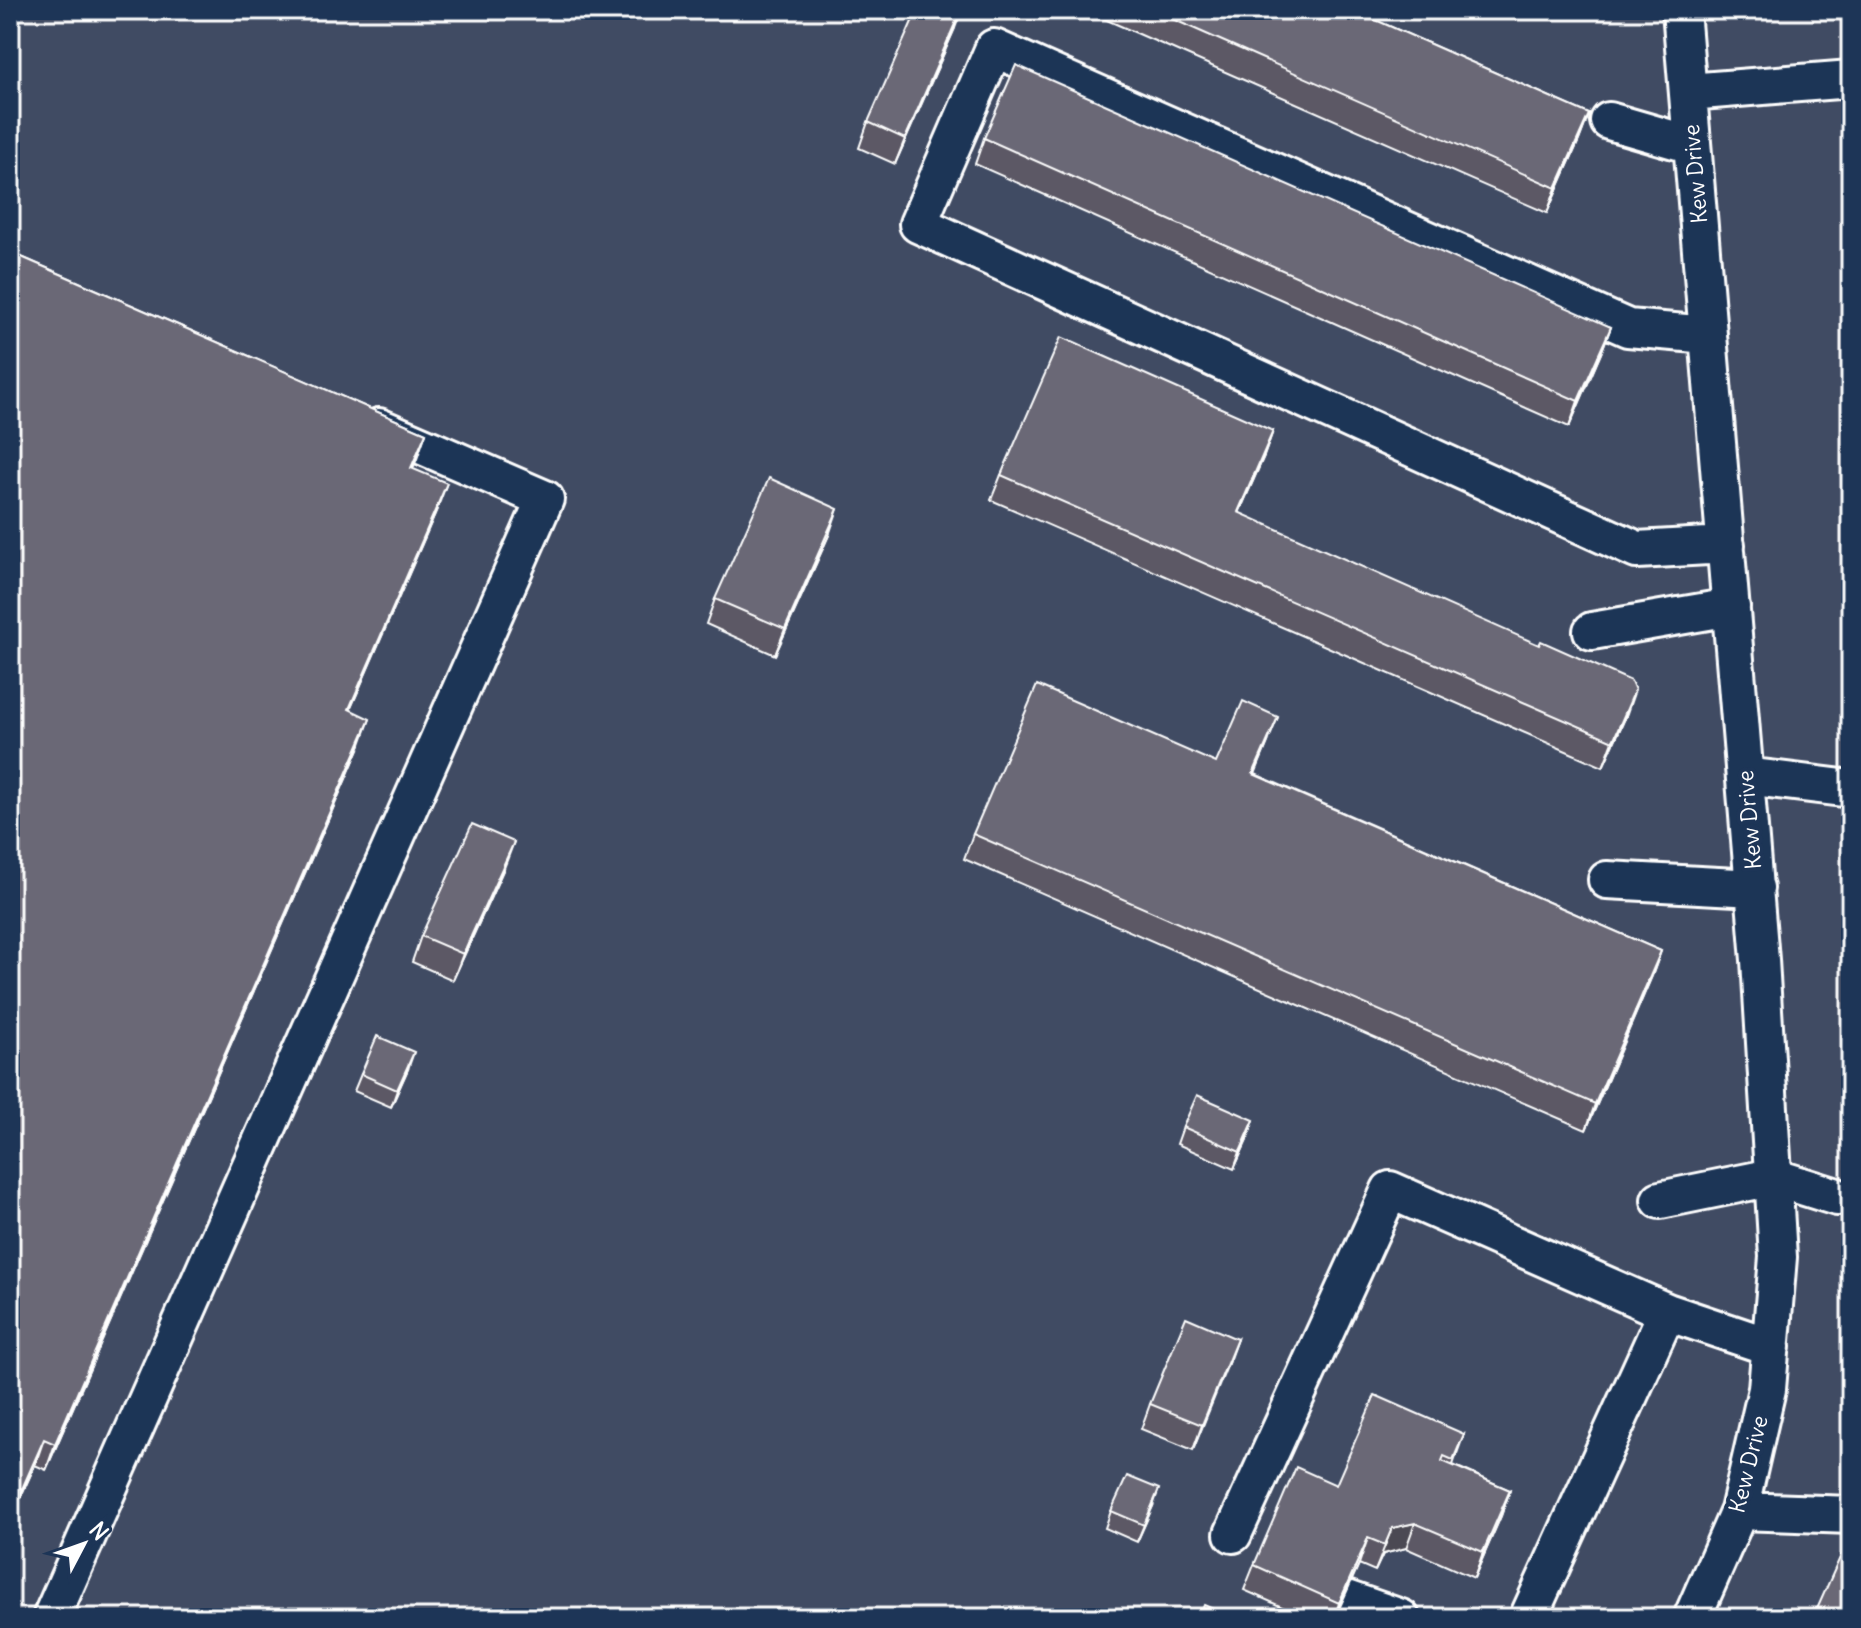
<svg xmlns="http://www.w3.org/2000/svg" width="1861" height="1628" viewBox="0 0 1861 1628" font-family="Delius,sans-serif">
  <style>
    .built { fill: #404b64 }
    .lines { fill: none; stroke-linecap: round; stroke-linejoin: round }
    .minor-casing { stroke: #fff; stroke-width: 42 }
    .minor { stroke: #1d3557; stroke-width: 36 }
    .wall { fill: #5c5965; stroke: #fff; stroke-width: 2 }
    .shaded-wall { fill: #4b4953; stroke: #fff; stroke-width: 2 }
    .building { fill: #6b6876; stroke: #fff; stroke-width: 2 }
    .labels { text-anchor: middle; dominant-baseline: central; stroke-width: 8; stroke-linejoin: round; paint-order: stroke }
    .street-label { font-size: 22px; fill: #fff; stroke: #1d3557 }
  </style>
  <rect width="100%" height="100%" fill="#2d3f5d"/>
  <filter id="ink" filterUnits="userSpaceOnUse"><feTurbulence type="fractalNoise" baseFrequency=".0125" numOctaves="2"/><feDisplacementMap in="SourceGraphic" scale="16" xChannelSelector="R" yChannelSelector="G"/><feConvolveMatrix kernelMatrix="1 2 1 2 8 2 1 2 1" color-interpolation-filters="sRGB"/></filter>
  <g filter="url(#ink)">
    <path class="built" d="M10 10H1851V1618H10Z"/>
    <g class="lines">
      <defs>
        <path id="minor" d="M1681 10 1760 960 1778 1257 1767 1389 1739 1511 1692 1618
          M1688 92 1851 79
          M1609 121 1692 145
          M1708 335 1628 328 994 48 918 224 1637 550 1726 545
          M1592 631 1731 607
          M1745 776 1851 789
          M1607 880 1755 888
          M1660 1200 1773 1177 1837 1197
          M1667 1312 1771 1347
          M1739 1511 1851 1515
          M1233 1534 1390 1190 1667 1312 1528 1618
          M1343 1598 1401 1618
          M51 1618 545 499 379 427"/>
      </defs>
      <use href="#minor" class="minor-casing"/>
      <use href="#minor" class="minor"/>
    </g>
    <path class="wall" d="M1084 10H1353L1589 114 1579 140 1547 213Z
      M955 28 895 164 859 148 868 122Z
      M984 138 1611 327 1601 353 1569 427 975 164Z
      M10 252 426 433 412 469 437 509 350 710 361 744 46 1470 35 1465 13 1514 10 1513Z
      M1273 431 1264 456 1239 513 1626 716 1603 767 991 500 1001 475Z
      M829 535 775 655 706 624 715 599Z
      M1268 742 1255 774 1661 951 1652 976 1586 1130 964 859 973 834 1216 763Z
      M504 868 453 980 412 962 421 936Z
      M408 1069 391 1107 354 1091 361 1074Z
      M1183 1127 1248 1138 1234 1169 1177 1144Z
      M1237 1339 1193 1450 1141 1429 1150 1404Z
      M1464 1434 1453 1465 1510 1490 1501 1516 1474 1578 1406 1548 1383 1554 1375 1571 1359 1564 1335 1618H1307L1244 1590 1254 1565 1336 1485Z
      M1153 1506 1137 1542 1105 1528 1111 1511Z"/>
    <path class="shaded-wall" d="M962 10 955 28 895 164 905 139Z
      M1589 114 1579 140 1547 213 1556 188Z
      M1611 327 1601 353 1569 427 1578 401Z
      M1273 431 1264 456 1228 538 1238 512Z
      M426 433 417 459 402 494 411 468Z
      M447 483 437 509 339 735 349 709Z
      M838 509 829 535 775 655 785 629Z
      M1635 690 1626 716 1603 767 1613 741Z
      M1278 717 1268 742 1244 799 1253 774Z
      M370 719 361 744 46 1470 55 1444Z
      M514 842 504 868 453 980 463 954Z
      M1661 951 1652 976 1586 1130 1595 1104Z
      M414 1052 408 1069 391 1107 397 1090Z
      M1254 1120 1248 1138 1234 1169 1240 1152Z
      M1237 1339 1228 1364 1193 1450 1202 1425Z
      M44 1439 35 1465 13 1514 22 1489Z
      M1159 1489 1153 1506 1137 1542 1144 1525Z
      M1510 1490 1501 1516 1474 1578 1483 1552Z
      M1415 1523 1406 1548 1383 1554 1375 1571 1392 1528Z
      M1368 1538 1359 1564 1334 1618 1339 1603Z"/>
    <path class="building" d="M917 10H961L905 139 868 122Z
      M1152 10H1353L1589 114 1556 188Z
      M1016 65 1611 327 1578 401 984 138Z
      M10 252 426 433 411 468 447 483 349 709 370 719 55 1444 44 1439 22 1489 10 1483Z
      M1061 337 1273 431 1238 512 1539 645 1541 641 1631 681 1635 690 1613 741 1001 475Z
      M769 478 838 509 785 629 715 599Z
      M1037 685 1216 763 1243 701 1278 717 1253 774 1661 951 1595 1104 973 834Z
      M472 824 514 842 463 954 421 936Z
      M377 1036 414 1052 397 1090 361 1074Z
      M1197 1095 1254 1120 1240 1152 1183 1127Z
      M1186 1317 1237 1339 1202 1425 1150 1404Z
      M1375 1395 1464 1434 1453 1460 1444 1456 1442 1461 1510 1490 1483 1552 1415 1523 1392 1528 1385 1545 1368 1538 1339 1603 1254 1565 1296 1467 1336 1485Z
      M1127 1476 1159 1489 1144 1525 1111 1511Z
      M1851 1533V1618H1813Z
      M1204 1605 1233 1618H1199Z"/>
  </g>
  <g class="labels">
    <g class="street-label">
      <text transform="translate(1695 174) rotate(-95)">Kew Drive</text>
      <text transform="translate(1749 820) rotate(-95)">Kew Drive</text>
      <text transform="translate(1748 1464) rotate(-76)">Kew Drive</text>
    </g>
  </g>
  <rect width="1861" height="1628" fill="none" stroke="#1d3557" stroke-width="40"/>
  <rect x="20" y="20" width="1821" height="1588" fill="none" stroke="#fff" stroke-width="3" filter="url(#ink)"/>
  <g transform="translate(84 1544) rotate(49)" stroke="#1d3557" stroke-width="6" paint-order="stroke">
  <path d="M0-6L14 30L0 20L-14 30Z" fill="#ffffff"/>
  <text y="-12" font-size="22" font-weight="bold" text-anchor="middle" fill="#ffffff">N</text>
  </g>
</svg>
